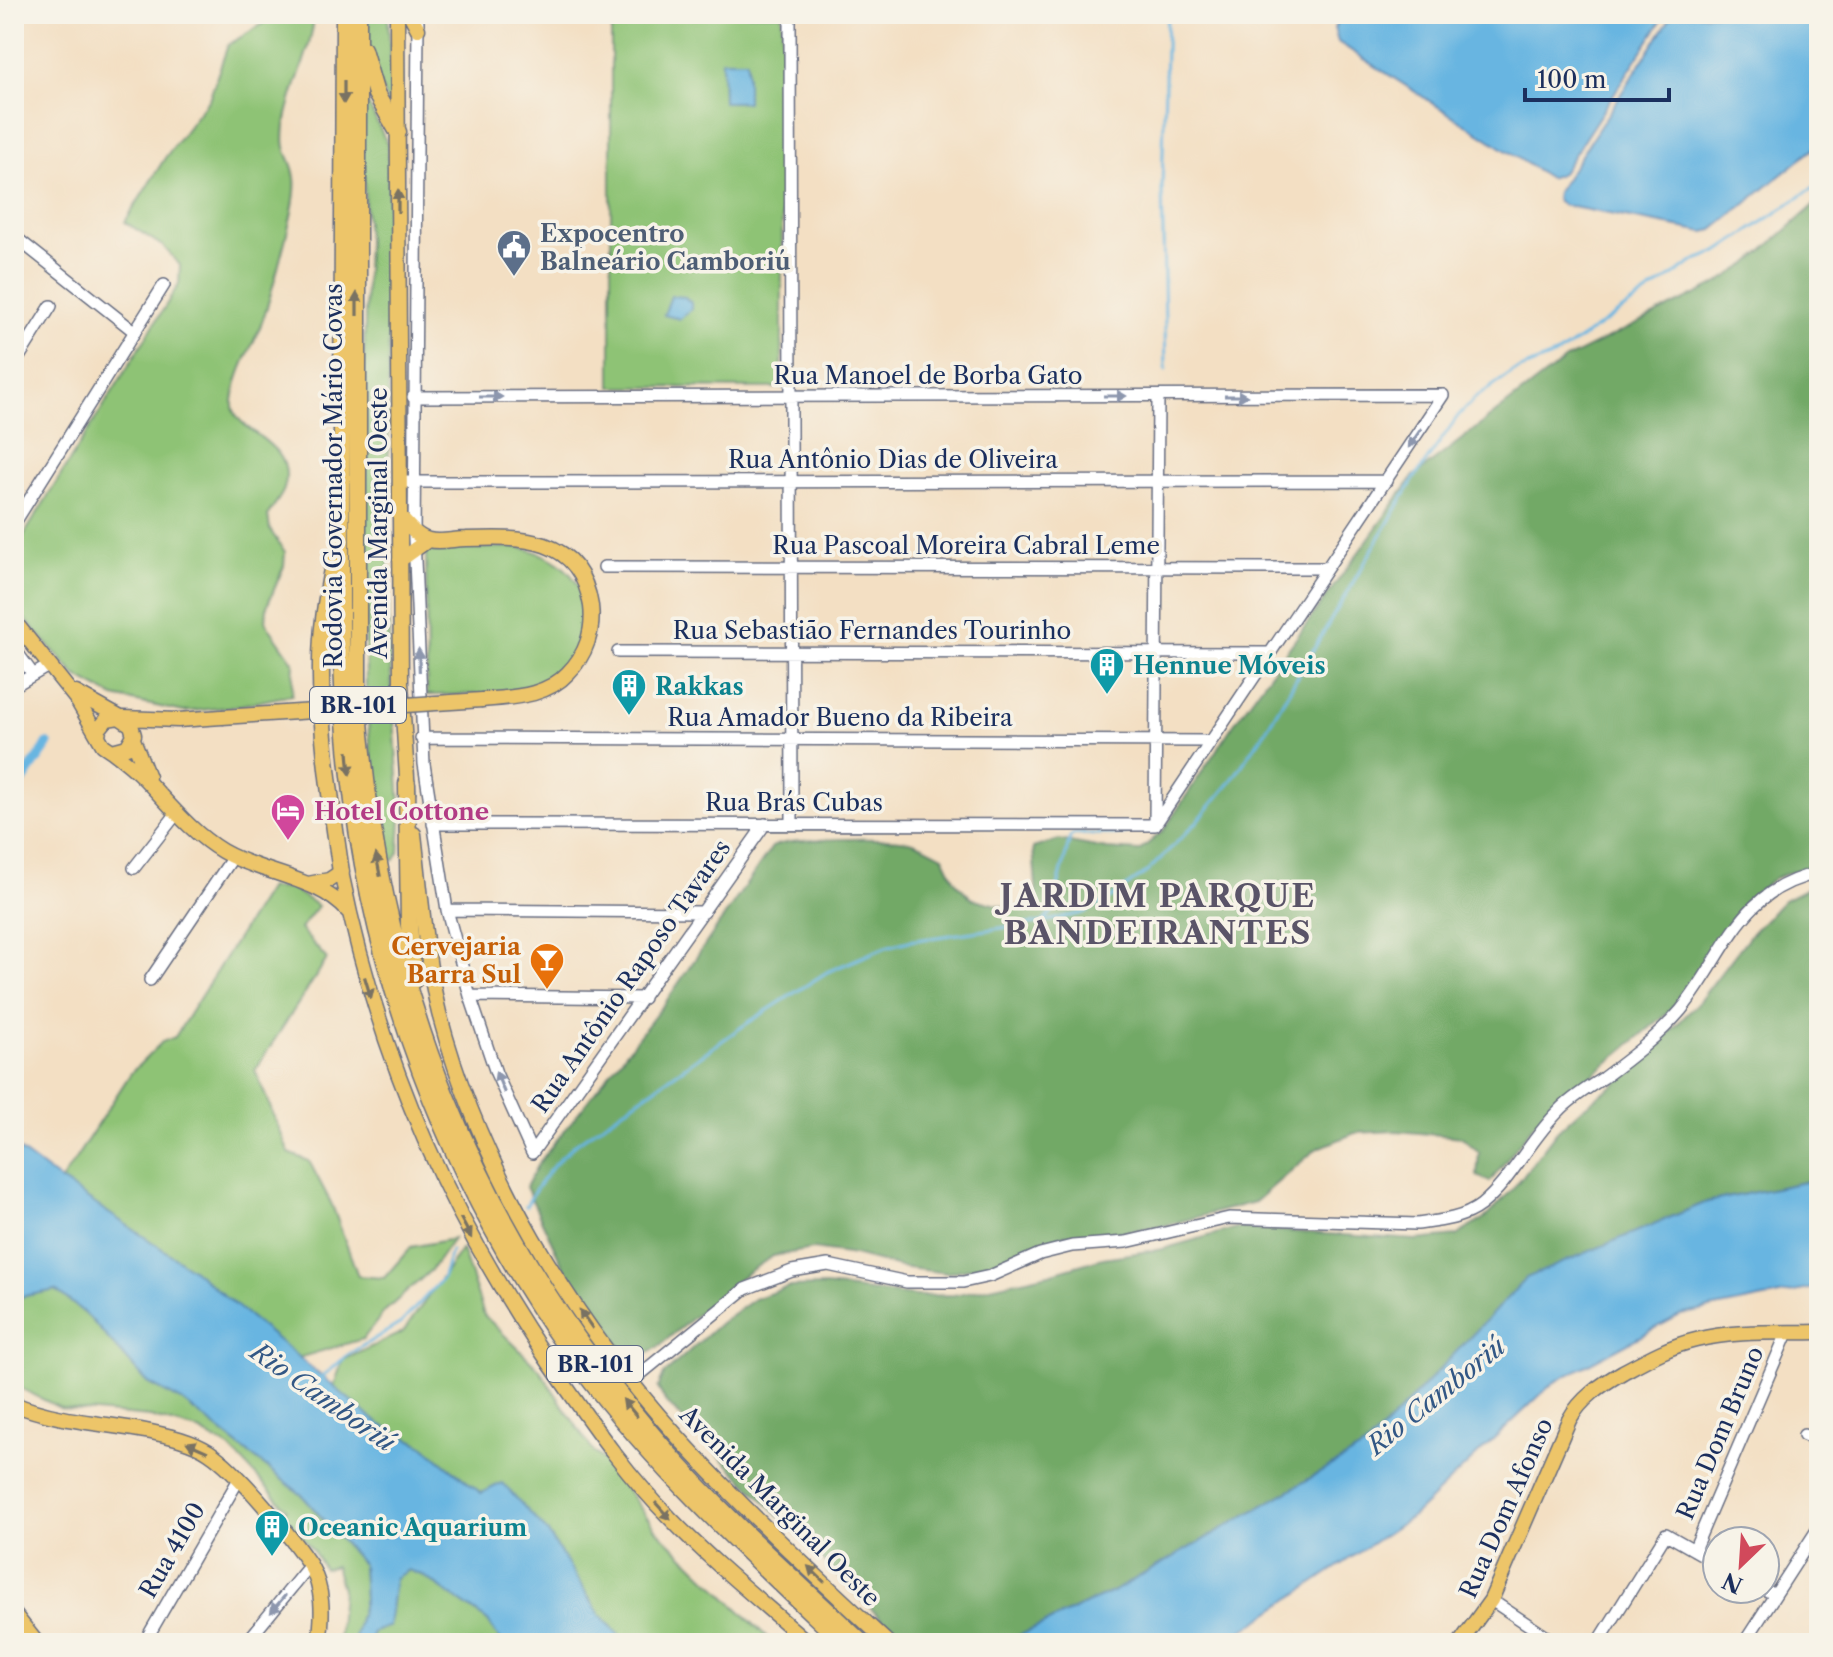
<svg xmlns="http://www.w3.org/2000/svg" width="1833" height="1657" viewBox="0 0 1833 1657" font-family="'Libre Caslon Text',serif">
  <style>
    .green { fill: #8ec375; stroke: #54796a; stroke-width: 2 }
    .forest { fill: #72a966; stroke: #466c62; stroke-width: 2 }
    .water { fill: #67b5e1; stroke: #4172a0; stroke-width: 2 }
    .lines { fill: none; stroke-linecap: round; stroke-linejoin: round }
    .stream { stroke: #67b5e1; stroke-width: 3 }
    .canal { stroke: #67b5e1; stroke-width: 10 }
    .minor-casing { stroke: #676d81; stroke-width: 14 }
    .major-casing { stroke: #676d81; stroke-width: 17 }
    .highway-casing { stroke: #676d81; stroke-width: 19 }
    .minor { stroke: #fff; stroke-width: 11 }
    .major { stroke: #edc569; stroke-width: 14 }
    .highway { stroke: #edc569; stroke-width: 16 }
    .major-bridge-casing { stroke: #676d81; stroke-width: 17; stroke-linecap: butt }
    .major-bridge { stroke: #edc569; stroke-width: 14 }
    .oneway { fill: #797263 }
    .oneway2 { fill: #8d97ae }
    .labels { text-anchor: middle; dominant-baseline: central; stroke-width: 7; stroke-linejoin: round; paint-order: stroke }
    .shield { fill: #f7f3e8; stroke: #5d6a87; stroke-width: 2 }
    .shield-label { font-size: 22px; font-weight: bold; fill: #1b2f5e }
    .service-label { font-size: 24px; font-weight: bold; fill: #4e5e75; stroke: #f7f3e8; text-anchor: start }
    .street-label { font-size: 24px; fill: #1b2f5e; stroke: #f7f3e8 }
    .culture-label { font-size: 24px; font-weight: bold; fill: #0d838f; stroke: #f7f3e8; text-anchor: start }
    .hotel-label { font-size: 24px; font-weight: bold; fill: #b23c85; stroke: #f7f3e8; text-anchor: start }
    .food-label { font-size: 24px; font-weight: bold; fill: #c56008; stroke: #f7f3e8; text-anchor: end }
    .water-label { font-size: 26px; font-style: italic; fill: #325785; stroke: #f7f3e8 }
    .district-label { font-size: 32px; font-weight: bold; letter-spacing: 2px; fill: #5a5468; stroke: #f7f3e8 }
  </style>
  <rect width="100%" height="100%" fill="#f7f3e8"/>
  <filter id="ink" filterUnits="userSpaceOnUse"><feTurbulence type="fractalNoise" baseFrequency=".0125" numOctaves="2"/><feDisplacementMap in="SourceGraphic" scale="16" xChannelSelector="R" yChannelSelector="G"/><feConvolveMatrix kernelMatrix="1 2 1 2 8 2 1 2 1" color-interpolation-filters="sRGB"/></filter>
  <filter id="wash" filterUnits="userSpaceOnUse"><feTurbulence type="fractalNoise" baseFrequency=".006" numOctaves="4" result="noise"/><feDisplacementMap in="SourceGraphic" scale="32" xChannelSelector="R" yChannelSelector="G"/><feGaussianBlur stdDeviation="1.8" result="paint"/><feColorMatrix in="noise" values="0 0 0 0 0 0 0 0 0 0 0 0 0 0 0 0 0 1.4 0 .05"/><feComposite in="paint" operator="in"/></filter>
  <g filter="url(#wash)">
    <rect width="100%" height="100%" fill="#f3dfc3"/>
    <path class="green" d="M279 14H314C313 50 290 89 285 126 281 157 292 154 295 178 298 199 283 247 278 268 272 288 268 308 260 327 250 351 236 375 233 401 229 434 299 439 284 489 281 498 272 507 268 515L270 530 285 552 284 566 267 606 266 623 294 663 292 695 236 706 184 712 114 697 76 676 14 607V551L179 284 180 265 164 247 125 222 165 158 209 99 228 45Z
      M368 14H388L392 101 389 107 369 55Z
      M611 14H782V388L611 387Z
      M365 103 368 104 388 145 389 648 401 818 399 852 394 860 384 858 381 849 366 703 364 363 367 240 362 144Z
      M518 547C567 557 600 592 580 644 573 662 561 675 543 683 513 697 460 694 427 695L426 549Z
      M269 888 292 889 318 906 300 929 327 959 255 1070 289 1153 309 1161 332 1205 358 1276 384 1278 411 1247 453 1239 431 1270 385 1311 363 1339 298 1358 192 1269 61 1181 131 1073 162 1042 175 1037Z
      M462 1249 484 1315 539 1369 593 1451 609 1465 655 1528 773 1643H626L598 1612 546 1530 481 1493 422 1445 379 1424 333 1388 343 1360 403 1332Z
      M56 1290 88 1316 148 1383 182 1401 302 1495 362 1564 364 1599 353 1643H338L342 1589 335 1566 324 1569 313 1550 282 1513 287 1509 230 1448 197 1430 150 1417 62 1409 14 1385V1298Z
      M408 1570 422 1575 488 1621 502 1643H368L373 1632 389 1626 395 1578Z"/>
    <path class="forest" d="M1819 201V862L1775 878 1745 902 1670 1011 1534 1124 1490 1182 1477 1176 1479 1152 1462 1137 1397 1131 1355 1133 1316 1149 1255 1202 1163 1226 1104 1234 1064 1235 985 1265 947 1273 900 1267 854 1255 813 1249 773 1256 741 1277 658 1347 637 1360 623 1354 563 1266 526 1187 538 1164 665 1003 772 847C786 837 889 838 909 841 920 843 933 851 943 856L955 881 971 898 1012 909 1037 899 1033 848 1059 840 1107 849 1139 851 1163 831 1233 725 1414 476 1566 359 1713 286 1748 264Z
      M1817 883H1819V1179L1707 1202 1527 1278 1368 1445 1116 1590 1004 1643H905L665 1401 658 1388 664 1374 720 1323 754 1299 788 1287 825 1286 917 1296 954 1295 1049 1274 1103 1258 1163 1249 1236 1228 1417 1240 1456 1236 1486 1217 1512 1190 1557 1131 1582 1108 1631 1072 1697 1004 1751 934 1784 900Z"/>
    <path class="water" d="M1342 14H1666L1562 173 1549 178 1338 42 1334 28Z
      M1673 14H1819V144L1713 230 1704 232 1562 205 1556 199 1557 192Z
      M722 60H747V102H723Z
      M671 296 685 297 691 303V309L680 319 664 315Z
      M14 1146 61 1181 192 1269 379 1424 422 1445 481 1493 502 1483 546 1530 598 1612 626 1643H502L488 1621 422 1575 408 1570 395 1578 389 1626 373 1632 368 1643H353L364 1599 362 1564 302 1495 182 1401 148 1383 88 1316 56 1290 14 1298Z
      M1819 1179V1287L1680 1315 1553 1383 1414 1515 1229 1640 1224 1643H1004L1116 1590 1368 1445 1526 1278 1707 1202Z"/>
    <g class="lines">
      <path class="stream" d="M1166 370 1162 187 1167 14
        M1044 921 1052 912 1070 837 1074 834H1120L1135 830
        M526 1206C540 1180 555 1161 578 1142L743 1026 827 972 886 947 909 941 1043 922 1083 913 1111 898 1148 871 1196 823 1229 784 1263 735 1414 479 1458 416 1475 398 1513 372 1558 354 1696 260 1718 252 1819 184
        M320 1379 349 1354 401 1323 442 1279 451 1251"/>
      <path class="canal" d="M14 793 48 744"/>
    </g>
  </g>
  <g filter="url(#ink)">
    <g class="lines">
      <defs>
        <path id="minor" d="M790 14 792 824
          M418 22 414 538 424 764 447 910 470 996 496 1073 532 1153 765 824
          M14 236 135 332
          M14 365 51 306
          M413 397 1443 395
          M406 482 1386 481
          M14 524 164 285
          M604 567 1327 568
          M14 648 32 673
          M618 652 1270 653
          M14 686 50 665
          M421 738 1211 741
          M433 824 1155 825
          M1155 824 1158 396
          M1155 825 1443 395
          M134 868 177 813
          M447 910 704 912
          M150 980 233 857
          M470 996 643 998
          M632 1381 745 1289 792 1271 828 1265 907 1282H963L990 1276 1040 1254 1072 1246 1126 1242 1229 1218 1417 1224C1439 1221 1463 1219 1481 1205 1512 1180 1530 1139 1559 1111 1571 1098 1588 1088 1603 1078 1630 1058 1659 1036 1681 1010 1727 954 1738 889 1819 873
          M1804 1435 1819 1441
          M1694 1550 1787 1333
          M1764 1589 1775 1595
          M1491 1600 1556 1643
          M144 1643 239 1479
          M246 1643 310 1565
          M1598 1643 1666 1534 1717 1563
          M1744 1643 1819 1527"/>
        <path id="major" d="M397 14 401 683 408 793
          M410 14 418 29
          M400 517C408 526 417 537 429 540 439 543 455 539 466 539 521 537 580 535 591 606 594 631 586 655 568 673 546 697 513 697 482 700
          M400 560 428 540
          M14 621 77 700 103 745 112 751 127 747 134 735 131 725 119 717 107 719 99 729 98 735
          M76 693 119 717
          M123 718 178 720 222 717
          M133 739 148 777
          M112 751C124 760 135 769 145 779 169 804 192 833 222 851 263 875 317 876 349 912
          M414 834C421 893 425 955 439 1013 480 1169 570 1317 677 1436 743 1509 816 1576 888 1643
          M308 884 329 880 341 872C380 1064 451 1223 564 1384 596 1430 630 1478 669 1517 712 1562 762 1602 808 1643
          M14 1404C58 1422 105 1423 151 1432 170 1436 192 1441 209 1452 239 1472 289 1534 310 1565 324 1589 323 1616 319 1643
          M14 1614 37 1643
          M1460 1643 1491 1600 1569 1420C1581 1398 1602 1384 1623 1372 1647 1359 1670 1346 1696 1340 1736 1330 1779 1333 1819 1332"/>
        <path id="highway" d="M344 14C343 152 343 289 342 427 342 540 337 655 349 767 370 974 447 1180 567 1349 646 1460 745 1550 843 1643
          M358 14V696C377 983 474 1231 664 1448 725 1518 795 1579 862 1643
          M363 49 376 94 398 132
          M334 558C328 592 321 627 321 662 320 732 331 803 341 872
          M407 784 409 925 414 980"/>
      </defs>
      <use href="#minor" class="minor-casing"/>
      <use href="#major" class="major-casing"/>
      <use href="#highway" class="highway-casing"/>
      <use href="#minor" class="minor"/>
      <use href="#major" class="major"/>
      <use href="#highway" class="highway"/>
      <defs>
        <path id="major-bridge" d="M222 717 482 700"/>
      </defs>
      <use href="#major-bridge" class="major-bridge-casing"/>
      <use href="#major-bridge" class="major-bridge"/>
    </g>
    <defs><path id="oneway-solid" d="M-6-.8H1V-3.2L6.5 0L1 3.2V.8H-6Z" transform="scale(2)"/></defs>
    <g class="oneway">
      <use href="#oneway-solid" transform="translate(344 92) rotate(90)"/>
      <use href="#oneway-solid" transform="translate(398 201) rotate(-90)"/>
      <use href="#oneway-solid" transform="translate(357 304) rotate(-90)"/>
      <use href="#oneway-solid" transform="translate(349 763) rotate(85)"/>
      <use href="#oneway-solid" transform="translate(378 865) rotate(-101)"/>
      <use href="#oneway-solid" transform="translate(368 988) rotate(73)"/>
      <use href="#oneway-solid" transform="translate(466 1228) rotate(62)"/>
      <use href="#oneway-solid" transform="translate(586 1319) rotate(-125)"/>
      <use href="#oneway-solid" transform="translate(630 1408) rotate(-129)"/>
      <use href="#oneway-solid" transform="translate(197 1447) rotate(-156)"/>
      <use href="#oneway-solid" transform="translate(663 1511) rotate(48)"/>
      <use href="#oneway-solid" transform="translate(816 1574) rotate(-136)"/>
    </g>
    <g class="oneway2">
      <use href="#oneway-solid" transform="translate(1115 396)"/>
      <use href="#oneway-solid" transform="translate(1236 396)"/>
      <use href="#oneway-solid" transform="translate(491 397)"/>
      <use href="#oneway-solid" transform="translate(1415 438) rotate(124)"/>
      <use href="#oneway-solid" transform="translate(419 660) rotate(-92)"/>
      <use href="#oneway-solid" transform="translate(500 1082) rotate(-112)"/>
      <use href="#oneway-solid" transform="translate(278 1604) rotate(130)"/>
    </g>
  </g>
  <defs>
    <symbol id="civic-pin" viewBox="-11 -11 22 30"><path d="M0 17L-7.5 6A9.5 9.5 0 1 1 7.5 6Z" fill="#5c6f8a" stroke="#f7f3e8"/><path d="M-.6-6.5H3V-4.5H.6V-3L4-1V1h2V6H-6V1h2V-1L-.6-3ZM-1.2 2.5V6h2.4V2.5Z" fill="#fff"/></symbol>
    <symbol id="building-pin" viewBox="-11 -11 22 30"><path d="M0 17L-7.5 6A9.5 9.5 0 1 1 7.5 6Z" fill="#0f9aa8" stroke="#f7f3e8"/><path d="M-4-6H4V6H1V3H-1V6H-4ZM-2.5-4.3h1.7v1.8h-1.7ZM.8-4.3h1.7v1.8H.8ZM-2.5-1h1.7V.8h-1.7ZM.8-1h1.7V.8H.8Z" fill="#fff"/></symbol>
    <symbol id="hotel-pin" viewBox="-11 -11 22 30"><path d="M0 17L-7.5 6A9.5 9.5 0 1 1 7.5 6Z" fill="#d1479c" stroke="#f7f3e8"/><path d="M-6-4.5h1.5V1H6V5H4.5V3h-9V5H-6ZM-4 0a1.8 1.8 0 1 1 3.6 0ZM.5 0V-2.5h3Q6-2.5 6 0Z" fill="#fff"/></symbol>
    <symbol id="bar-pin" viewBox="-11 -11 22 30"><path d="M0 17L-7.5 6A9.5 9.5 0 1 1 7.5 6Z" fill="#e8710a" stroke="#f7f3e8"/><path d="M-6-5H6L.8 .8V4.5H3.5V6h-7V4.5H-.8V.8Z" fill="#fff"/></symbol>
  </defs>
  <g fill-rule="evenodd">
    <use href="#civic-pin" x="494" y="227" width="40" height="54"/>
    <use href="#building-pin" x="1087" y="645" width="40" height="54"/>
    <use href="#building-pin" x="609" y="666" width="40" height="54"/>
    <use href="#hotel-pin" x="268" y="791" width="40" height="54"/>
    <use href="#bar-pin" x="527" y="940" width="40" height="54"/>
    <use href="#building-pin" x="252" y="1507" width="40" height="54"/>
  </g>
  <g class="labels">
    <g class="shield">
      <rect x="310" y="687" width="96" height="36" rx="6"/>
      <rect x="547" y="1346" width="96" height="36" rx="6"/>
    </g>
    <g class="shield-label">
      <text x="358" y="705">BR-101</text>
      <text x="595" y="1364">BR-101</text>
    </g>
    <g class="service-label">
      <text x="540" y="233">Expocentro<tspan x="540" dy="28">Balneário Camboriú</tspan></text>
    </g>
    <g class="street-label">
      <text x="928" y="375">Rua Manoel de Borba Gato</text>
      <text x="893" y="459">Rua Antônio Dias de Oliveira</text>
      <text transform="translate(333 476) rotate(-90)">Rodovia Governador Mário Covas</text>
      <text transform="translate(378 523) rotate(-90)">Avenida Marginal Oeste</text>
      <text x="966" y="545">Rua Pascoal Moreira Cabral Leme</text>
      <text x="872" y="630">Rua Sebastião Fernandes Tourinho</text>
      <text x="840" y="717">Rua Amador Bueno da Ribeira</text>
      <text x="794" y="802">Rua Brás Cubas</text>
      <text transform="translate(631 976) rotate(-55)">Rua Antônio Raposo Tavares</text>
      <text transform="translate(1720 1433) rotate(-67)">Rua Dom Bruno</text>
      <text transform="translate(780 1506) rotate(45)">Avenida Marginal Oeste</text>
      <text transform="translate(1506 1508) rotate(-66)">Rua Dom Afonso</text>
      <text transform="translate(172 1550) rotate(-60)">Rua 4100</text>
    </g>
    <g class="culture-label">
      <text x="1133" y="665">Hennue Móveis</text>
      <text x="655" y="686">Rakkas</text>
      <text x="298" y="1527">Oceanic Aquarium</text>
    </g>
    <g class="hotel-label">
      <text x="314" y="811">Hotel Cottone</text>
    </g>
    <g class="food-label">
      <text x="521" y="946">Cervejaria<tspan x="521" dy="28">Barra Sul</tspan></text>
    </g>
    <g class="water-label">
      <text transform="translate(1436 1396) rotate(-39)">Rio Camboriú</text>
      <text transform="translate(323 1397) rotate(35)">Rio Camboriú</text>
    </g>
    <g class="district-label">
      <text x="1158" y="895">JARDIM PARQUE<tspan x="1158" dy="37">BANDEIRANTES</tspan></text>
    </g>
  </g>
  <rect width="1833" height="1657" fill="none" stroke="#f7f3e8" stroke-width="48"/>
  <g transform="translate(1741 1565) rotate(205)"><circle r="38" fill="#f7f3e8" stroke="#9fa5b1" stroke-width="2"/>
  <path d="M0-6L14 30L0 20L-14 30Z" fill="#d1495b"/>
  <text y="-12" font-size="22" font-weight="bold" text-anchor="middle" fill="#1b2f5e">N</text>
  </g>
  <path d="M1525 88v12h144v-12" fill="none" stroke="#1b2f5e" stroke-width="4"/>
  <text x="1537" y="88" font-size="24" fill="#1b2f5e" stroke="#f7f3e8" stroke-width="6" paint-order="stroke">100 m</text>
</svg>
